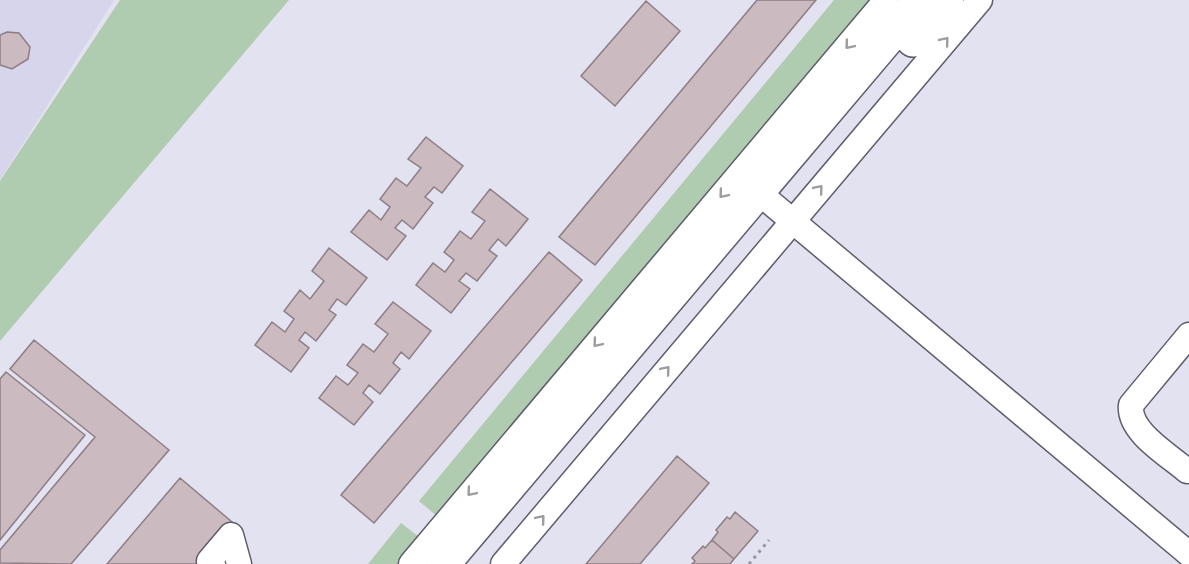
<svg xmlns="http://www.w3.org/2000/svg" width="1189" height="564" viewBox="0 0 1189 564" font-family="Karla,sans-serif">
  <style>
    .built { fill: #d7d5eb }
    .green { fill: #afcbb0 }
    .building { fill: #cbbac0; stroke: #8d7e83; stroke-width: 1.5 }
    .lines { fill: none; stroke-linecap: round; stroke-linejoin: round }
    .minor-casing { stroke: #5e5d6a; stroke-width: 27 }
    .highway-casing { stroke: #5e5d6a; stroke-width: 36 }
    .path { stroke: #9796a1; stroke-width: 3; stroke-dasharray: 3 4.5; stroke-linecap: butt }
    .minor { stroke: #fff; stroke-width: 24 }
    .highway { stroke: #fff; stroke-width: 33 }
    .oneway { stroke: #9d9da0 }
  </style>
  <rect width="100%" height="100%" fill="#e3e2f1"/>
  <path class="built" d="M0 0H114L0 180Z"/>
  <path class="green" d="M120 0H289L0 341V181Z
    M834 0H887L445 523 419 501Z
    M401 523 427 543 411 564H368Z"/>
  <path class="building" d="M757 0H816L595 265 559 237Z
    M646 1 680 31 615 106 581 76Z
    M7 32 19 33 30 47 28 59 12 69 0 65V35Z
    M426 137 463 166 442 193 434 187 425 197 433 203 413 229 402 220 395 228 406 236 387 260 351 232 369 210 381 220 390 207 380 199 396 178 407 186 421 168 408 159Z
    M490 189 528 219 506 246 498 239 489 250 497 256 477 281 466 273 459 281 470 289 451 313 416 285 433 263 445 272 454 260 444 252 460 231 471 239 485 221 472 212Z
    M329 248 367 278 346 305 337 299 329 310 336 315 316 341 305 332 299 340 309 348 291 372 255 345 272 322 285 332 294 319 284 311 300 290 310 299 324 281 312 271Z
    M549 252 582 280 374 523 341 495Z
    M393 302 431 331 409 359 401 352 393 363 400 369 380 394 369 385 363 393 373 402 354 425 319 398 336 376 348 385 358 373 347 365 363 344 374 352 388 334 375 324Z
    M34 340 169 450 71 564 0 563V550L95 437 10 369Z
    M6 372 85 435 0 540V379Z
    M677 456 709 483 640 564H586Z
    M180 478 238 527 206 564H107Z
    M735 512 758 531 734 559 712 540 718 532 716 530 727 517 730 519Z
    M712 540 734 559 730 564H692L695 561 692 558 703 546 705 548Z"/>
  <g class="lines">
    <defs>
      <path id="minor" d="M758 192 1189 554
        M1187 471C1169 455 1128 432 1131 405L1189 335
        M213 564 209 561 231 535 239 564
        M411 564 886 0
        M503 564 980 0"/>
      <path id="highway" d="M913 40 947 0
        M443 564 920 0"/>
    </defs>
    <use href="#minor" class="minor-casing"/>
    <use href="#highway" class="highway-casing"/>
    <path class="path" d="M749 564 769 540"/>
    <use href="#minor" class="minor"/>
    <use href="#highway" class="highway"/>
  </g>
  <defs><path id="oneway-chevron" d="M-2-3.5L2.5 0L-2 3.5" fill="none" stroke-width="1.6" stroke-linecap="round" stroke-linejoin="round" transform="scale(1.5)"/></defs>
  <g class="oneway">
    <use href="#oneway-chevron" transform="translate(945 41) rotate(-50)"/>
    <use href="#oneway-chevron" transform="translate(849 45) rotate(130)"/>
    <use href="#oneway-chevron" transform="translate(819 189) rotate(-50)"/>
    <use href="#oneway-chevron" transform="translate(723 194) rotate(130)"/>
    <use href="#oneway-chevron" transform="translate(597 343) rotate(130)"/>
    <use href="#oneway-chevron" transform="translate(666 370) rotate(-50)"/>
    <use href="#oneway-chevron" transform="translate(471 492) rotate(130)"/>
    <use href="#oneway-chevron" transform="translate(541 519) rotate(-50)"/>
  </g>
</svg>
